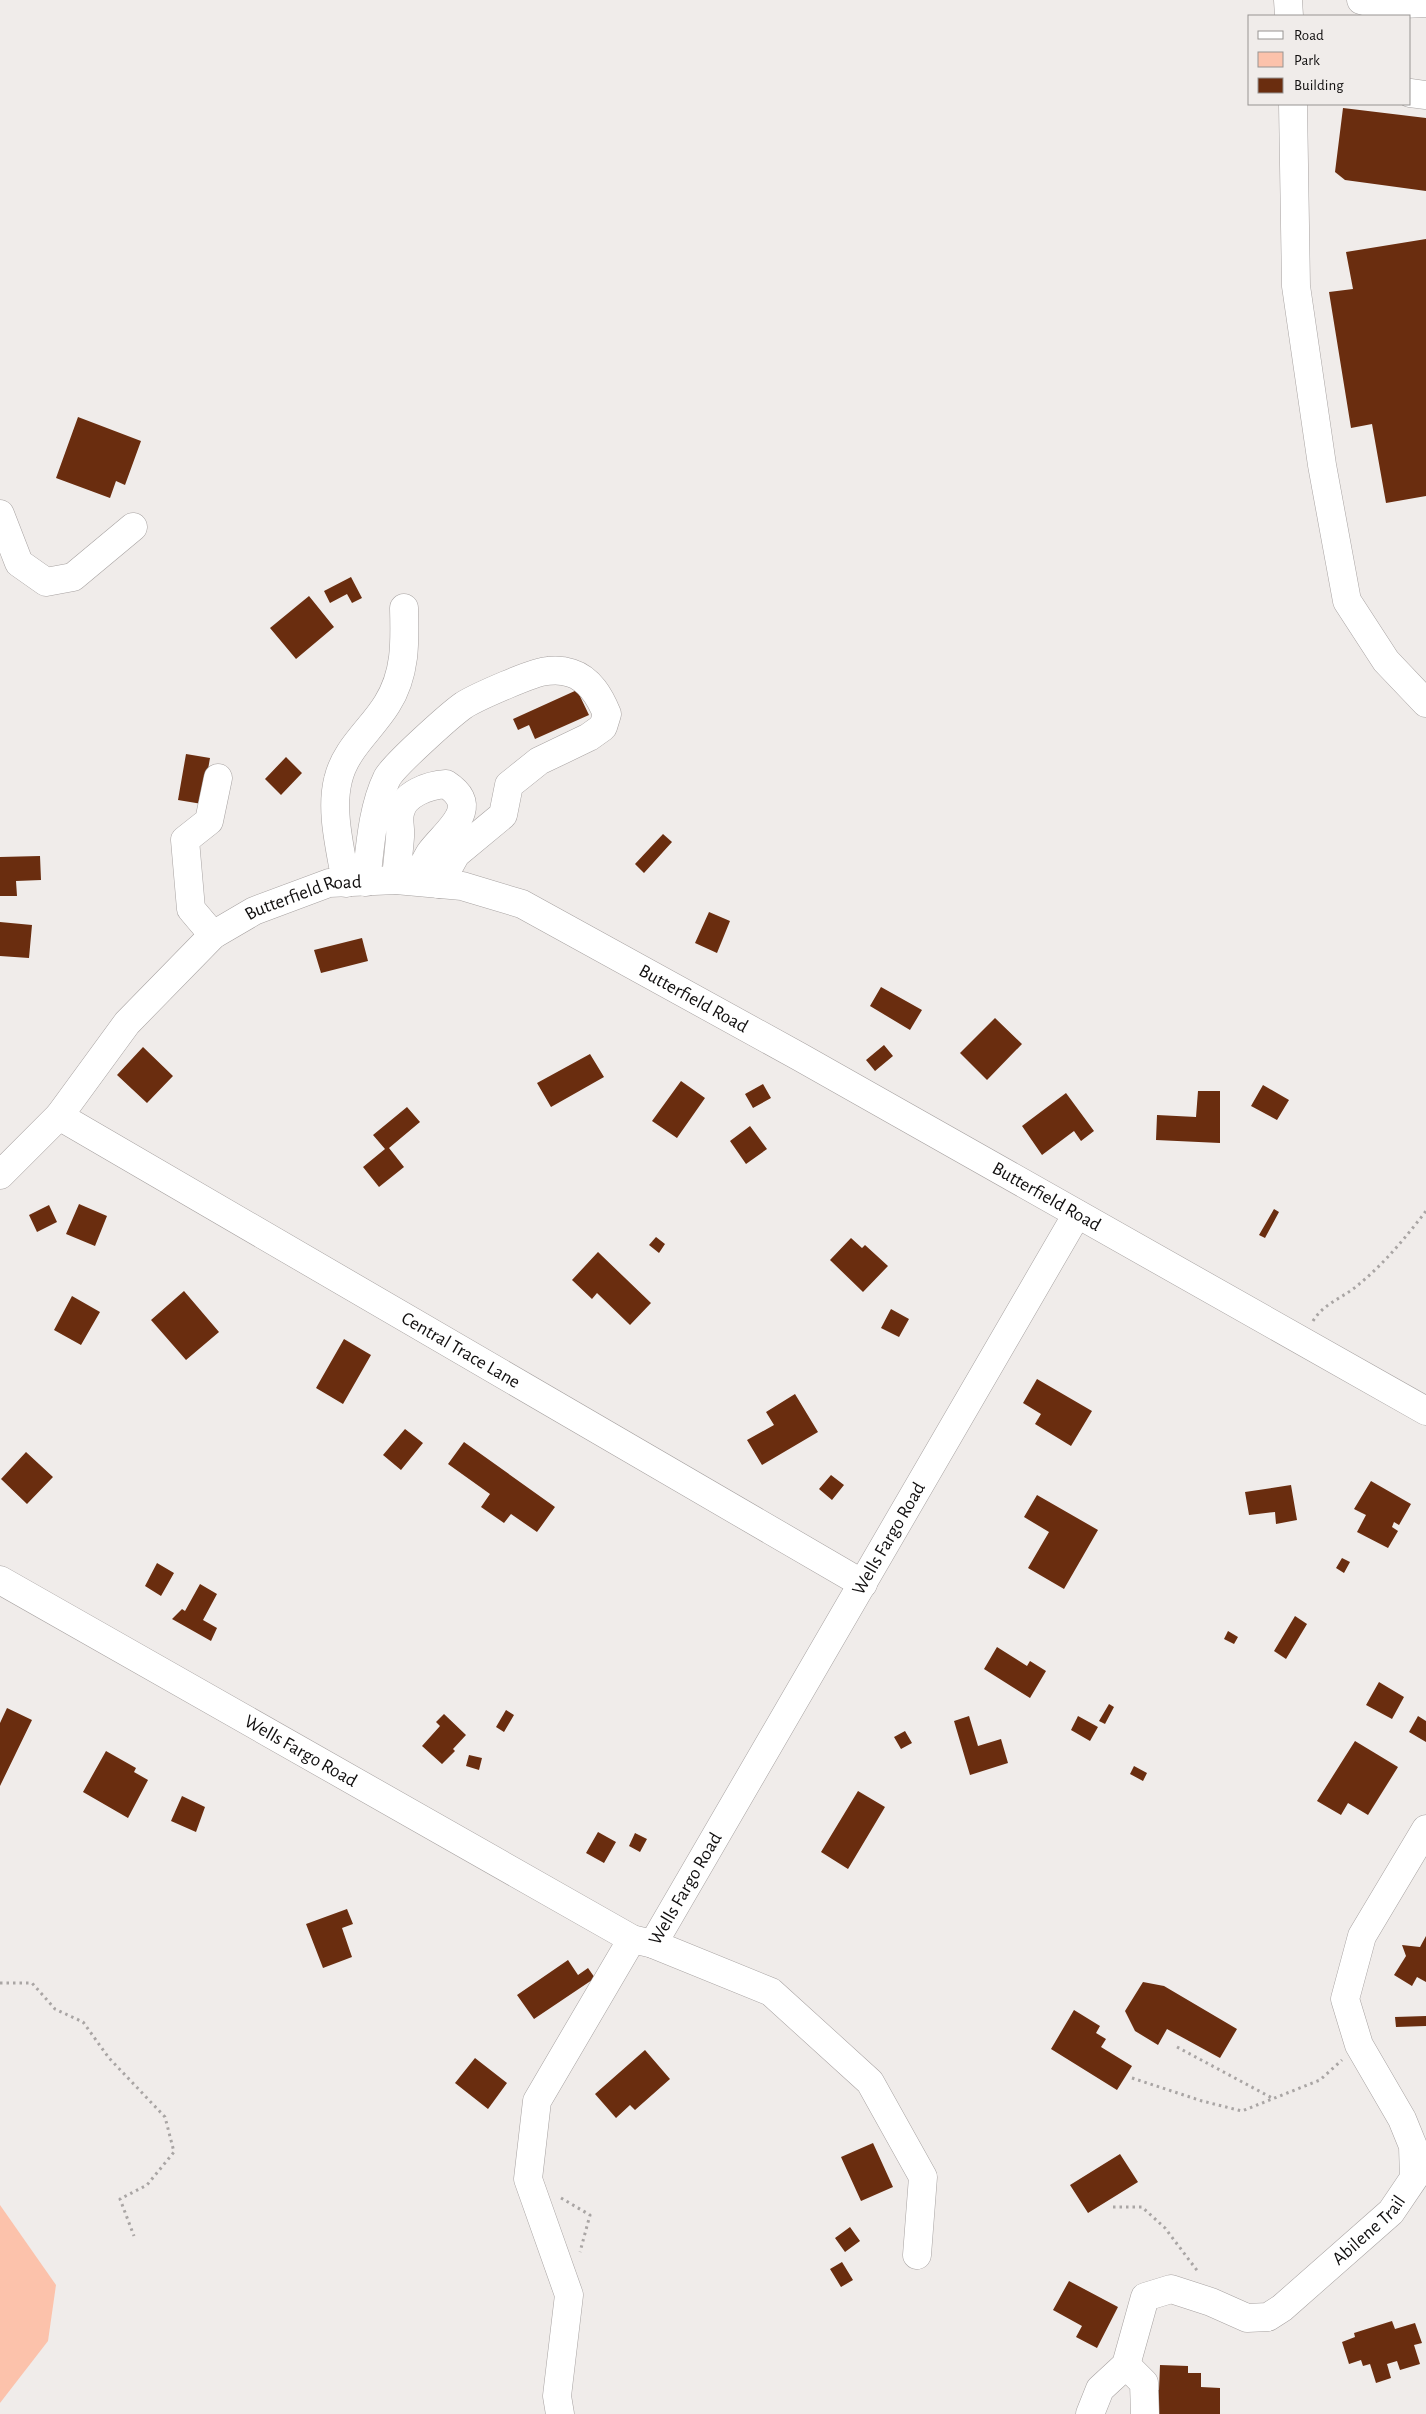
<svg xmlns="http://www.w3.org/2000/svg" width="1426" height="2414" viewBox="0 0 1426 2414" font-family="'Alegreya Sans',sans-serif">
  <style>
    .green { fill: #fcc2ab }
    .building { fill: #6a2d0f }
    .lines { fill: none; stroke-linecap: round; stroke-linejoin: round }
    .minor-casing { stroke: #a7a2a1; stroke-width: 29 }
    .path { stroke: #a9a5a4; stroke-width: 3; stroke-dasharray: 2.5 4; stroke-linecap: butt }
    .minor { stroke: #fff; stroke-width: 28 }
    .labels { text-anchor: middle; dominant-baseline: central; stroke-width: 5; stroke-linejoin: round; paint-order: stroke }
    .street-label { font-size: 19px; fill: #110f0f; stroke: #f0ecea }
  </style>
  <rect width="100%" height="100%" fill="#f0ecea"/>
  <path class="green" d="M0 2205 56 2285 48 2341 0 2403Z"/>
  <path class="building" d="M1343 108 1426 118V191L1345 180 1335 172Z
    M1426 239V496L1386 503 1372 424 1351 428 1329 292 1353 289 1346 252Z
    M78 417 141 441 125 485 116 481 110 498 56 478Z
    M351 577 362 598 352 603 347 594 330 603 324 591Z
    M309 596 334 627 296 659 270 628Z
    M577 690 589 715 535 739 529 725 518 730 513 719Z
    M186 754 210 758 202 804 178 800Z
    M286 757 302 773 281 795 265 779Z
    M663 834 672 842 644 873 635 864Z
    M40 856 41 880 16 881 17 896H0V857Z
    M709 912 730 921 717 953 695 943Z
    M0 922 32 925 29 958 0 956Z
    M362 938 368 961 321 973 314 950Z
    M881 987 922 1010 910 1030 870 1006Z
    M995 1018 1022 1044 987 1080 960 1053Z
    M884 1045 893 1056 875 1071 866 1060Z
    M143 1047 173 1076 147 1103 117 1075Z
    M590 1054 604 1077 551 1107 537 1083Z
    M681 1081 705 1098 677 1138 652 1121Z
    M763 1084 771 1098 753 1108 745 1094Z
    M1263 1085 1289 1100 1277 1120 1251 1106Z
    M1198 1091H1220V1143L1156 1140 1157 1115 1196 1117Z
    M1066 1093 1094 1131 1081 1141 1074 1131 1042 1155 1022 1126Z
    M407 1107 420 1122 389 1148 404 1167 379 1187 363 1167 385 1149 373 1135Z
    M750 1126 767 1149 746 1164 730 1141Z
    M79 1204 107 1216 95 1246 66 1234Z
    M49 1205 57 1222 37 1232 29 1215Z
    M1274 1209 1279 1212 1265 1238 1259 1235Z
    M656 1237 665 1244 659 1253 649 1245Z
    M851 1238 862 1248 865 1245 888 1266 863 1292 830 1260Z
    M598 1252 651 1303 630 1325 597 1293 592 1299 572 1280Z
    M184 1291 219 1332 186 1360 151 1320Z
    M72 1296 100 1312 81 1345 54 1330Z
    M891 1309 909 1319 899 1337 881 1328Z
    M344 1339 371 1355 343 1404 316 1388Z
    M1037 1379 1092 1411 1071 1446 1035 1424 1041 1414 1023 1403Z
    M795 1394 818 1432 762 1465 747 1440 774 1425 766 1412Z
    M405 1429 423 1443 401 1470 383 1455Z
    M464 1442 555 1507 537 1532 511 1514 504 1523 481 1507 490 1494 448 1464Z
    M26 1452 53 1477 27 1504 1 1479Z
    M831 1475 844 1485 832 1500 819 1489Z
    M1371 1481 1411 1504 1399 1525 1394 1522 1392 1527 1398 1531 1388 1548 1357 1532 1366 1515 1354 1509Z
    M1291 1485 1297 1520 1276 1524 1275 1512 1249 1515 1245 1492Z
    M1037 1495 1098 1530 1064 1589 1028 1568 1049 1532 1024 1517Z
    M1342 1558 1350 1562 1344 1573 1336 1568Z
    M157 1563 174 1573 161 1596 145 1586Z
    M200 1584 217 1594 203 1620 217 1628 211 1641 172 1619 182 1609 185 1611Z
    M1295 1616 1307 1624 1286 1659 1274 1651Z
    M1228 1631 1238 1637 1234 1644 1224 1639Z
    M997 1647 1027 1666 1030 1661 1046 1671 1030 1698 984 1669Z
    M1379 1682 1404 1697 1392 1719 1366 1705Z
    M1109 1704 1114 1707 1105 1724 1099 1721Z
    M7 1708 32 1720 0 1786V1723Z
    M506 1710 514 1715 504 1732 496 1727Z
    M444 1714 466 1735 453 1749 455 1751 442 1764 422 1746 440 1726 436 1722Z
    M969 1716 978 1746 1001 1739 1008 1763 970 1775 954 1721Z
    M1078 1716 1098 1727 1090 1741 1071 1730Z
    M1418 1716 1426 1721V1742L1409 1732Z
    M905 1731 912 1743 901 1749 894 1737Z
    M1355 1741 1398 1767 1368 1815 1348 1803 1341 1815 1317 1801Z
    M106 1751 136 1768 134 1772 148 1780 128 1818 83 1792Z
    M469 1755 482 1758 479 1770 466 1766Z
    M1134 1766 1147 1773 1143 1781 1130 1774Z
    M858 1791 885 1807 848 1869 821 1852Z
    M182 1796 205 1807 196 1832 171 1821Z
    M598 1832 616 1842 604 1863 586 1853Z
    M635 1833 647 1839 640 1852 629 1846Z
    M347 1909 353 1924 342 1928 352 1957 323 1968 306 1924Z
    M1426 1936V1982L1417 1977 1412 1986 1394 1975 1406 1956 1402 1945 1420 1947Z
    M568 1960 578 1975 588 1968 595 1978 534 2019 517 1995Z
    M1143 1982 1164 1986 1237 2029 1220 2058 1167 2029 1158 2045 1135 2031 1125 2011Z
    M1074 2010 1100 2026 1096 2033 1106 2039 1101 2047 1132 2066 1117 2090 1051 2049Z
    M1426 2016V2026L1396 2027 1395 2017Z
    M645 2050 670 2079 635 2110 630 2105 616 2118 595 2094Z
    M475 2058 507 2083 488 2109 455 2083Z
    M873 2143 893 2187 861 2201 841 2157Z
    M1120 2154 1138 2182 1088 2213 1070 2185Z
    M850 2227 860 2241 845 2252 835 2238Z
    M842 2262 853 2280 841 2287 830 2269Z
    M1069 2281 1118 2307 1097 2348 1076 2337 1082 2326 1053 2310Z
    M1392 2321 1395 2329 1415 2323 1422 2343 1414 2345 1420 2364 1400 2370 1397 2361 1387 2364 1391 2378 1376 2383 1370 2364 1363 2366 1361 2360 1349 2364 1342 2342 1355 2337 1354 2333Z
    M1160 2365 1188 2366V2373H1201V2387L1220 2388V2414H1152V2390H1159Z"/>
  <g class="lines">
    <defs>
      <g id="minor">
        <path d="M1288 0 1289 16"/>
        <path d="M1361 0 1378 5 1426 3"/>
        <path d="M1410 93 1426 95"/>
        <path d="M1293 104 1296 286 1322 465 1347 601 1386 661 1426 703"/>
        <path d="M0 514 19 563 46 582 73 577 133 527"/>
        <path d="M396 880C397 865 399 851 400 837 401 829 398 821 400 813 403 794 429 785 446 784 483 808 446 831 430 853 425 861 421 871 416 880"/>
        <path d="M366 882C370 848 372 809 387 778 394 765 451 714 464 705 477 697 535 671 548 671 555 670 565 671 571 673 590 679 600 697 607 714L603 727 589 737 539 761 509 785 503 815 456 854 439 884"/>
        <path d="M346 883C341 851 330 812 338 780 345 749 371 730 387 704 406 674 405 642 404 608"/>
        <path d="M213 935 191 909 185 840 209 821 218 778"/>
        <path id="s1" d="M59 1116 863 1584"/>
        <path id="s2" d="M0 1175 59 1116 127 1023 213 935 254 911 329 883 396 880 462 886 522 904 800 1057 1426 1411"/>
        <path id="s3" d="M0 1580 632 1939 653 1944 771 1992 870 2082 923 2177 917 2255"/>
        <path id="s4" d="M653 1944 1077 1214"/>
        <path d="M1126 2365 1144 2383 1145 2414"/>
        <path d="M560 2414 557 2396 569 2295 528 2179 537 2101 632 1939"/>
        <path id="s5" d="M1090 2414 1100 2389 1126 2365 1145 2297 1171 2289 1211 2302 1247 2318 1268 2317 1282 2308 1391 2212 1414 2178 1413 2146 1402 2119 1359 2045 1345 1999 1362 1936 1426 1829"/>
      </g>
    </defs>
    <use href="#minor" class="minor-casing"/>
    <path class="path" d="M1313 1321C1324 1303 1343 1298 1358 1285 1384 1264 1406 1237 1426 1211
      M0 1983H32L55 2009 83 2022 109 2058 165 2117 174 2152 147 2185 120 2199 134 2236
      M1177 2047 1274 2099
      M1132 2078 1202 2101 1242 2111 1320 2080 1342 2060
      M561 2198 590 2215 580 2252
      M1113 2207H1142L1165 2228 1199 2273"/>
    <use href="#minor" class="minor"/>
  </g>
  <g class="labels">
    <g class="street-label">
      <text stroke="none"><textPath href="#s2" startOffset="421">Butterfield Road</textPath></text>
      <text stroke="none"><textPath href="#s2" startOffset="841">Butterfield Road</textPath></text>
      <text stroke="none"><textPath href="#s2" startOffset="1246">Butterfield Road</textPath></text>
      <text stroke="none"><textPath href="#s1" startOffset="465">Central Trace Lane</textPath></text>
      <text stroke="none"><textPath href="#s4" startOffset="469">Wells Fargo Road</textPath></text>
      <text stroke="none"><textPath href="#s3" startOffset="346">Wells Fargo Road</textPath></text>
      <text stroke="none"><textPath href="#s4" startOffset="64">Wells Fargo Road</textPath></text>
      <text stroke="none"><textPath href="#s5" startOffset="396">Abilene Trail</textPath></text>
    </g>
  </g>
  <rect x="1248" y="15" width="162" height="90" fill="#f0ecea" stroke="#979492"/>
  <rect x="1258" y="31" width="25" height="8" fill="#ffffff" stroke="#979492"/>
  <text x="1294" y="40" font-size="15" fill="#110f0f">Road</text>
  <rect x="1258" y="52" width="25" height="15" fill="#fcc2ab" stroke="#979492"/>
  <text x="1294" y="65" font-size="15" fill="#110f0f">Park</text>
  <rect x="1258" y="78" width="25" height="15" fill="#6a2d0f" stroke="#979492"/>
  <text x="1294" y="90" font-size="15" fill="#110f0f">Building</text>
</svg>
